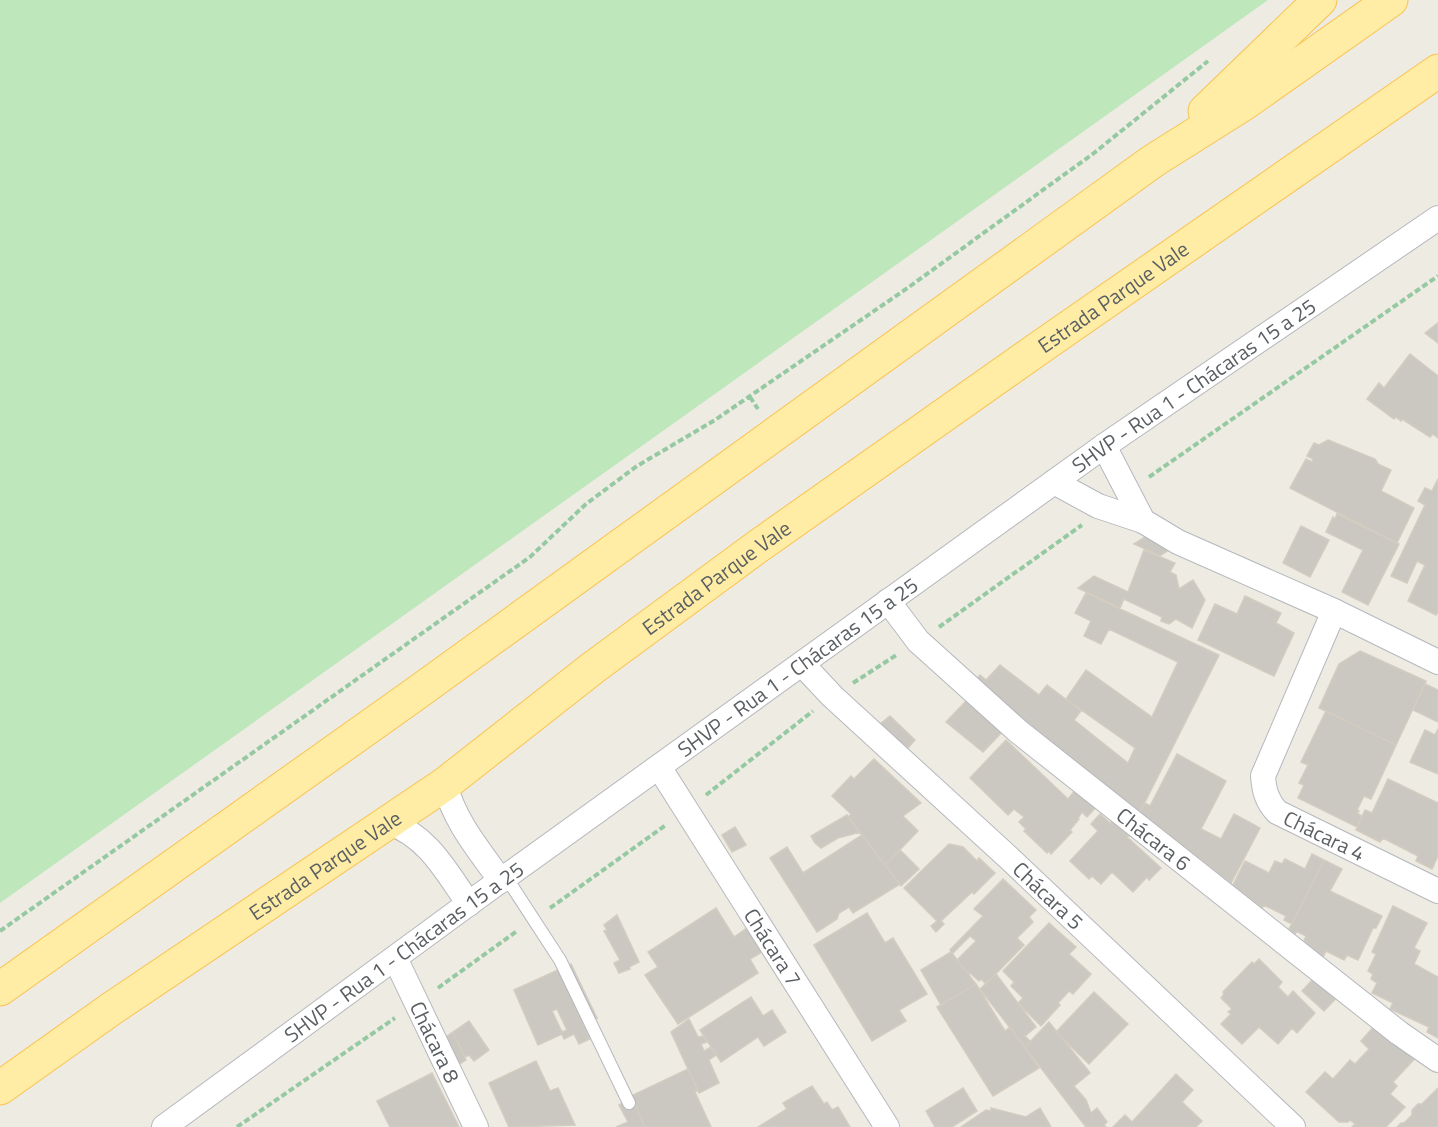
<svg xmlns="http://www.w3.org/2000/svg" width="1438" height="1127" viewBox="0 0 1438 1127" font-family="'Titillium Web',sans-serif">
  <style>
    .green { fill: #bee7bc }
    .building { fill: #cbc7c1; stroke: #d3ccc0; stroke-width: 1.5; fill-rule: evenodd }
    .lines { fill: none; stroke-linecap: round; stroke-linejoin: round }
    .lane-casing { stroke: #b5b8bd; stroke-width: 14 }
    .street-casing { stroke: #b5b8bd; stroke-width: 26 }
    .primary-casing { stroke: #f9c350; stroke-width: 35 }
    .path { stroke: #95c9a2; stroke-width: 4; stroke-dasharray: 6 3; stroke-linecap: butt }
    .lane { stroke: #fff; stroke-width: 12 }
    .street { stroke: #fff; stroke-width: 24 }
    .primary { stroke: #ffeda6; stroke-width: 33 }
    .labels { text-anchor: middle; dominant-baseline: central; stroke-width: 4.5; stroke-linejoin: round; paint-order: stroke }
    .street-label { font-size: 21px; fill: #5a5f63; stroke: #fff }
  </style>
  <rect width="100%" height="100%" fill="#eeebe2"/>
  <path class="green" d="M0 0H1268L0 903Z"/>
  <path class="building" d="M1438 323V343L1425 333Z
    M1410 354 1438 376V438L1433 434 1430 437 1402 419 1401 421 1396 417 1394 419 1367 399 1379 383 1384 388Z
    M1328 440 1375 459 1378 464 1391 470 1381 491 1414 508 1397 543 1290 488 1306 459 1312 462 1313 459 1307 456 1314 443 1319 445Z
    M1438 479V612L1436 615 1408 601 1425 565 1417 561 1407 583 1391 576 1425 505 1418 501 1425 488 1432 491Z
    M1337 514 1399 544 1368 605 1342 592 1363 550 1326 532 1333 517 1335 519Z
    M1164 525 1173 547 1160 556 1134 544Z
    M1301 526 1329 540 1310 577 1283 563Z
    M1144 550 1175 563 1170 572 1176 575 1179 589 1193 580 1205 600 1192 628 1176 619 1169 624 1161 621 1162 617 1124 599 1120 608 1078 588 1094 576 1128 592Z
    M1086 593 1219 655 1140 812 974 682 980 675 986 680 1000 665 1039 695 1047 685 1081 711 1074 720 1128 763 1135 748 1066 699 1086 670 1152 717 1178 662 1109 629 1101 644 1084 636 1091 621 1075 613Z
    M1245 596 1281 613 1276 623 1294 633 1274 676 1198 640 1215 604 1237 614Z
    M1360 651 1426 681 1396 745 1319 708 1339 664Z
    M1425 684 1438 690V722L1413 710Z
    M967 700 1004 730 983 752 946 722Z
    M1326 711 1396 745 1371 799 1364 796 1357 810 1359 811 1357 813 1362 816 1357 827 1298 798 1304 785 1299 783 1308 765 1301 762Z
    M890 716 915 740 907 749 880 724Z
    M1438 729V774L1410 762 1425 730 1435 735Z
    M1006 740 1068 799 1077 788 1099 804 1087 817 1082 812 1078 818 1079 819 1070 830 1072 832 1051 854 1049 851 1047 853 1024 831 1026 829 1019 822 1024 817 1014 809 1008 815 970 778Z
    M1177 754 1226 781 1201 829 1221 839 1234 814 1260 828 1231 883 1140 812 1145 803 1150 806Z
    M874 759 921 803 903 816 918 831 885 865 848 817 851 814 832 796 851 776 854 779Z
    M1388 779 1438 803V856L1432 869 1416 861 1418 856 1383 838 1380 842 1356 830 1365 810 1372 813Z
    M1100 814 1110 823 1112 821 1129 836 1127 837 1161 868 1149 880 1147 877 1133 892 1112 872 1101 884 1092 876 1089 879 1070 861 1098 831 1091 824Z
    M847 815 860 832 838 838 821 848 815 843 811 836Z
    M735 827 746 845 732 852 722 835Z
    M862 835 900 884 853 913 849 907 839 913 837 919 817 932 770 858 787 847 803 873Z
    M949 844 963 847 977 861 979 858 995 873 974 894 972 892 941 921 944 924 936 932 931 926 937 921 904 888Z
    M900 850 919 869 901 886 885 865Z
    M1312 854 1324 860 1292 924 1284 920 1286 916 1264 905 1262 908 1233 885 1245 861 1269 873 1275 861 1282 864 1285 859 1305 869Z
    M1324 860 1342 869 1330 891 1382 916 1376 928H1373L1358 960 1347 955 1344 960 1326 951 1323 957 1304 941 1306 936 1296 931 1295 934 1289 929Z
    M1003 879 1036 910 1029 917 1033 922 1017 938 1024 945 986 984 981 979 979 981 970 973 969 975 957 960 976 941 970 936 952 954 950 950 983 916 974 909Z
    M1393 906 1427 923 1414 948 1420 951 1414 964 1438 977V1038L1427 1032 1429 1027 1390 1009 1393 1003 1372 993 1377 983 1371 979 1373 974 1368 971 1376 954 1372 952Z
    M716 908 734 937 747 928 762 952 750 959 758 973 678 1024 645 975 658 967 648 952Z
    M867 913 885 943 893 938 927 994 899 1010 906 1021 872 1041 814 945Z
    M617 915 639 962 629 967 630 969 619 973 614 963 620 960 604 931 607 930 604 925Z
    M1049 923 1076 947 1069 954 1091 974 1073 994 1069 991 1058 1003 1060 1005 1041 1026 1018 1003 1023 998 1011 986 1014 982 1003 971Z
    M951 952 976 984 941 1005 921 970Z
    M1259 959 1282 982 1278 987 1288 997 1293 991 1315 1013 1297 1033 1292 1028 1278 1044 1259 1027 1242 1044 1221 1024 1231 1014 1228 1012 1232 1009 1221 998 1224 994 1223 992 1252 962 1254 964Z
    M571 964 597 1018 583 1024 590 1039 579 1044 574 1034 564 1039 562 1034 538 1045 514 990ZM557 1009 567 1030 562 1032 552 1011Z
    M996 974 1036 1027 1025 1036 1030 1041 1025 1047 980 989Z
    M1316 976 1340 994 1324 1011 1302 991Z
    M976 984 1005 1031 1010 1027 1039 1068 993 1096 937 1007Z
    M1094 992 1128 1024 1089 1064 1056 1032Z
    M751 997 763 1016 772 1010 786 1032 764 1046 758 1037 721 1062 700 1030Z
    M689 1019 698 1037 703 1036 707 1042 701 1044 704 1051 711 1047 716 1055 709 1060 719 1083 699 1093 671 1032Z
    M469 1021 489 1050 474 1061 469 1055 465 1057 453 1032Z
    M1049 1022 1090 1073 1074 1086 1086 1100 1091 1113 1097 1108 1107 1122 1104 1125 1106 1127H1086L1025 1047Z
    M1377 1023 1418 1055 1393 1082 1397 1086 1390 1094 1405 1107 1386 1127H1352L1355 1124 1350 1120 1348 1122H1339L1306 1092 1325 1072 1333 1079 1350 1060 1355 1064 1369 1049 1361 1041Z
    M453 1032 466 1060 458 1065 434 1067 426 1051Z
    M536 1061 550 1091 558 1088 575 1125 509 1127 489 1083Z
    M688 1069 698 1090 695 1092 711 1127H645L631 1096Z
    M432 1073 459 1127H390L377 1101Z
    M1176 1074 1193 1090 1182 1102 1202 1121 1196 1127H1113L1125 1115 1132 1122Z
    M812 1086 824 1104 827 1102 832 1110 838 1107 850 1127H758L787 1109 783 1103Z
    M963 1088 977 1111 952 1127H935L926 1111Z
    M1438 1088V1127H1397L1401 1123H1404L1412 1115V1110L1418 1104H1422Z
    M632 1098 645 1127H616L628 1122 619 1105Z
    M991 1108 1026 1117 1040 1108 1051 1127H961L986 1110 991 1111Z"/>
  <g class="lines">
    <defs>
      <path id="lane" d="M506 877 560 960 629 1103"/>
      <g id="street">
        <path d="M1104 446 1143 521"/>
        <path d="M1054 482 1098 506 1143 521 1178 542 1334 611 1438 662"/>
        <path id="s1" d="M888 601 918 641 1019 732 1399 1033 1438 1060"/>
        <path id="s2" d="M1334 611 1263 776C1264 791 1267 801 1277 812L1438 891"/>
        <path id="s3" d="M802 664 832 696 1010 859 1293 1127"/>
        <path id="s4" d="M659 767 887 1127"/>
        <path d="M445 784C454 821 479 850 501 881"/>
        <path d="M388 822C429 837 445 870 469 904"/>
        <path id="s5" d="M395 958 476 1127"/>
        <path id="s6" d="M164 1127 475 899 1104 446 1438 218"/>
      </g>
      <g id="primary">
        <path d="M1205 111 1320 0"/>
        <path d="M0 989 411 697 1153 161 1245 103 1391 0"/>
        <path id="s7" d="M0 1088 111 1009 445 784 594 667 757 547 1042 346 1438 71"/>
      </g>
    </defs>
    <use href="#lane" class="lane-casing"/>
    <use href="#street" class="street-casing"/>
    <use href="#primary" class="primary-casing"/>
    <path class="path" d="M750 397 758 409
      M1149 477 1438 276
      M939 627 1082 525
      M853 683 898 654
      M706 795 813 711
      M550 908 666 825
      M0 931 530 557 586 504 637 466 715 420 909 287 1094 153 1208 61
      M438 988 517 931
      M237 1127 395 1018"/>
    <use href="#lane" class="lane"/>
    <use href="#street" class="street"/>
    <use href="#primary" class="primary"/>
  </g>
  <g class="labels">
    <g class="street-label">
      <text stroke="none"><textPath href="#s7" startOffset="1366">Estrada Parque Vale</textPath></text>
      <text stroke="none"><textPath href="#s6" startOffset="1269">SHVP - Rua 1 - Chácaras 15 a 25</textPath></text>
      <text stroke="none"><textPath href="#s7" startOffset="880">Estrada Parque Vale</textPath></text>
      <text stroke="none"><textPath href="#s6" startOffset="783">SHVP - Rua 1 - Chácaras 15 a 25</textPath></text>
      <text stroke="none"><textPath href="#s2" startOffset="272">Chácara 4</textPath></text>
      <text stroke="none"><textPath href="#s1" startOffset="358">Chácara 6</textPath></text>
      <text stroke="none"><textPath href="#s7" startOffset="394">Estrada Parque Vale</textPath></text>
      <text stroke="none"><textPath href="#s3" startOffset="338">Chácara 5</textPath></text>
      <text stroke="none"><textPath href="#s4" startOffset="213">Chácara 7</textPath></text>
      <text stroke="none"><textPath href="#s6" startOffset="297">SHVP - Rua 1 - Chácaras 15 a 25</textPath></text>
      <text stroke="none"><textPath href="#s5" startOffset="93">Chácara 8</textPath></text>
    </g>
  </g>
</svg>
